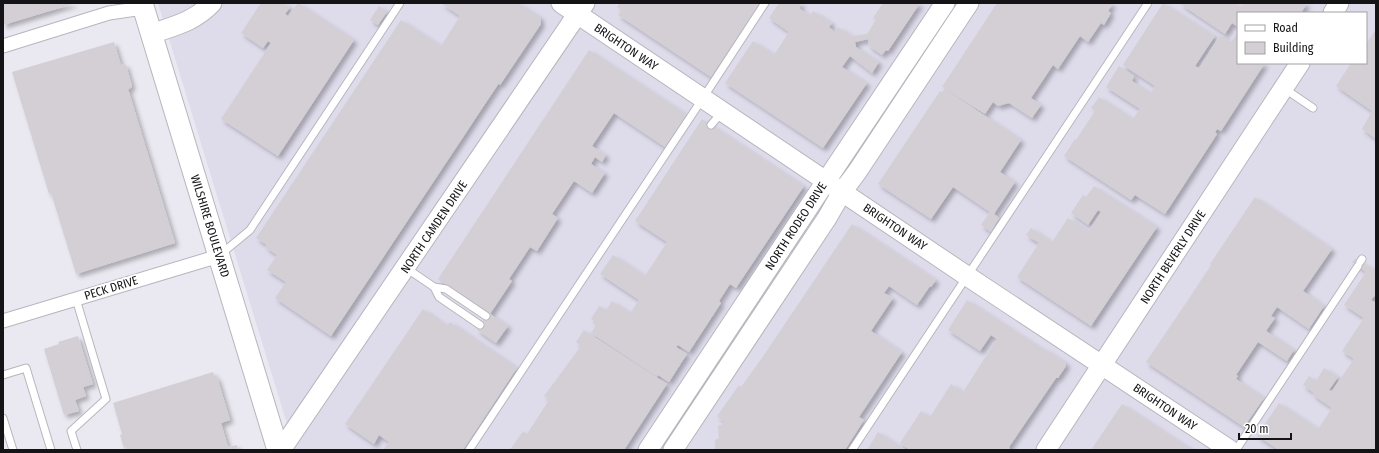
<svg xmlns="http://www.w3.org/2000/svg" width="1379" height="453" viewBox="0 0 1379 453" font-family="'Fira Sans Condensed',sans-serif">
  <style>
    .built { fill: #dedceb; fill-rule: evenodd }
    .building { fill: #d3cfd5; filter: url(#shadow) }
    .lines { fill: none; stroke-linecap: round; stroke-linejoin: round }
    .lane-casing { stroke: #b7b6bd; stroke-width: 9 }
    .street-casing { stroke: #b7b6bd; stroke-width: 15 }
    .secondary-casing { stroke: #b7b6bd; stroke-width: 21 }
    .primary-casing { stroke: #b7b6bd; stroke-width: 23 }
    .lane { stroke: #fff; stroke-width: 7 }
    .street { stroke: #fff; stroke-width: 13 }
    .secondary { stroke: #fff; stroke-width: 19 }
    .primary { stroke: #fff; stroke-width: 21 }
    .labels { text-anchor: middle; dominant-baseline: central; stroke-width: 4; stroke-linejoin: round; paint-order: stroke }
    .street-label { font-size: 12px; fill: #141416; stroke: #fff }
  </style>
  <defs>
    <filter id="shadow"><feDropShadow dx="3.5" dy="3.5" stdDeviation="2" flood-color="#0004"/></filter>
  </defs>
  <rect width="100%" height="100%" fill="#eae9f1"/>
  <path class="built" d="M158 3H1376V450H295ZM1238 13H1366V63H1238Z"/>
  <path class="building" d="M3 3H76L3 25Z
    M261 3H283L290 7 285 14 288 16 298 3 354 40 278 156 221 119 271 43 268 41 263 48 241 33Z
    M441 3H518L540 17 541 24 500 85 499 83 331 336 275 298 286 282 267 270 277 255 265 247 267 245 256 238 401 20 441 46 460 16Z
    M620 3H760L711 77 618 15 622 10 617 7Z
    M779 3H802L799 8 810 16 813 11 832 23 829 27 835 32 838 27 852 36 867 34 876 20 873 18 883 3H920L888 51 886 50 882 55 869 46 868 39 855 42 856 47 879 62 872 73 850 56 842 67 867 83 823 148 725 83 753 41 774 55 789 32 769 18Z
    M997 3H1113L1108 11 1111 13 1104 25 1101 23 1088 42 1080 36 1058 69 1053 65 1031 98 1041 105 1032 118 1009 103 998 106 993 102 985 114 948 91 1021 140 1000 172 1015 182 994 214 999 218 991 232 981 225 990 212 953 187 931 219 878 184 940 91 942 92 945 88 942 87Z
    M1163 3 1215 36 1195 66 1199 68 1220 35 1231 42 1238 32V63H1265L1221 131 1217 129 1215 132 1217 134 1165 214 1135 195 1131 200 1064 156 1075 139 1076 140 1095 111 1091 108 1099 97 1133 119 1140 109 1106 87 1119 66 1134 76 1132 81 1151 93 1155 86 1123 65Z
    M1179 3H1236L1241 7 1243 3H1307L1301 13H1238V27L1232 23 1225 34Z
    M379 6 387 12 378 25 370 20Z
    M1376 29V139L1362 129 1372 111 1336 86 1351 63H1366V44Z
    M114 42 121 65 124 64 126 65 132 86 131 88 128 89 175 243 76 274 51 193 49 194 12 72Z
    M589 50 687 115 665 147 614 113 592 146 606 155 602 162 595 157 591 164 605 173 592 193 574 181 552 214 558 218 537 251 530 247 509 279 512 281 490 314 508 326 496 343 477 330 488 313 438 279Z
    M702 119 804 186 736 288 730 284 719 301 721 303 689 352 678 345 676 347 687 354 669 382 658 375 657 377 591 333 597 323 591 319 599 306 606 310 612 301 630 313 639 300 600 274 613 255 645 276 667 242 635 221Z
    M1094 186 1157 227 1091 326 1017 277 1039 243 1026 235 1031 228 1052 242 1068 218 1088 232 1101 212 1098 210 1088 225 1071 213 1083 195 1086 197Z
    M1255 197 1332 249 1303 291 1324 306 1309 329 1277 307 1271 316 1275 318 1266 331 1294 350 1287 361 1258 342 1236 375 1238 376 1236 379 1264 398 1244 427 1146 362 1190 297 1211 265 1210 264Z
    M852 224 936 280 931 287 930 286 917 305 889 286 884 293 893 298 871 331 902 352 859 417 864 420 845 450H715V440L719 438 718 426 725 423 717 416 739 385 741 387 764 355Z
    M1355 259 1376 270V297L1374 296 1371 300 1376 303V450H1279L1257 436 1279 403 1318 429 1332 408 1313 395 1314 393 1303 385 1309 376 1316 381 1324 368 1338 377 1329 390 1332 391 1354 359 1342 351 1364 318 1344 305 1366 272 1352 262Z
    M967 300 1044 350 1045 349 1066 363V366L1058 378H1056L1009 447 1010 448 1009 450H910L900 443 921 411 930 417 951 384 963 392 997 339 991 335 980 351 948 330Z
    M423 309 447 326 450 322 517 368 463 450H383L389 442 379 435 374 444 345 424Z
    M584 330 667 384 624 450H552L550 449 549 450H510L523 431 527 434 549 400 544 396 581 346 576 342Z
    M78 336 93 384 83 387 86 396 75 400 79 411 64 415 44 349 59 344 58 342Z
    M213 372 215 378 217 377 230 420 221 423 228 447 237 445 238 450H127L126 447 124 448 120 435 122 434 113 403Z
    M1122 404 1192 450H1091Z
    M878 432 906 450H867Z"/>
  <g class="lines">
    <defs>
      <path id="lane" d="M1285 89 1313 108
        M711 125 722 112
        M221 254 250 230 400 3
        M1360 262 1362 259
        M406 268 434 287
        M76 299 106 399 71 431 77 450
        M480 325 439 297 434 287 446 289 486 316
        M3 375 26 368 51 450
        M3 418 13 450
        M469 450 703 98 765 3
        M852 450 1148 3
        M1236 450 1358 266"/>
      <path id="street" d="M3 46 109 13 143 8
        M3 321 219 256"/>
      <path id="secondary" d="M561 3 967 276 1230 450
        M1333 13 1339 3
        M151 34C174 26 194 22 212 3
        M281 450 585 3
        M648 450 826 181 945 3
        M673 450 827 218 842 192 857 172 969 3
        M1046 450 1300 63"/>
      <path id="primary" d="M142 3 278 450"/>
    </defs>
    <use href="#lane" class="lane-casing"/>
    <use href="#street" class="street-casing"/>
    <use href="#secondary" class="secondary-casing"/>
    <use href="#primary" class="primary-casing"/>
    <use href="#lane" class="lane"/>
    <use href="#street" class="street"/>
    <use href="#secondary" class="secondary"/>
    <use href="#primary" class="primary"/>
  </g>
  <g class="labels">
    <g class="street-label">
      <text transform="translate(626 47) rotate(34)">BRIGHTON WAY</text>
      <text transform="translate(210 226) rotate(73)">WILSHIRE BOULEVARD</text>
      <text transform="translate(796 226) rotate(-57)">NORTH RODEO DRIVE</text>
      <text transform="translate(434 227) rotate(-56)">NORTH CAMDEN DRIVE</text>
      <text transform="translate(895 227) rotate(34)">BRIGHTON WAY</text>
      <text transform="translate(1173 257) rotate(-57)">NORTH BEVERLY DRIVE</text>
      <text transform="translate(111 288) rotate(-17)">PECK DRIVE</text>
      <text transform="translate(1165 407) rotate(34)">BRIGHTON WAY</text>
    </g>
  </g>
  <rect width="1379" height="453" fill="none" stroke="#141416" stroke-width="8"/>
  <rect x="1237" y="12" width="130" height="52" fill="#ffffff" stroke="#a1a1a2"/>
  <rect x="1245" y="25" width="20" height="6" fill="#ffffff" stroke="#a1a1a2"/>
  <text x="1273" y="32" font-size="12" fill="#141416">Road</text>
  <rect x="1245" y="42" width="20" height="12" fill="#d3cfd5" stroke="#a1a1a2"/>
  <text x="1273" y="52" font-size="12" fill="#141416">Building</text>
  <path d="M1239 433v6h52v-6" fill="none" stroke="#141416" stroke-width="2"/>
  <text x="1245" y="433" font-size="12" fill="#141416" stroke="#ffffff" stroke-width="3" paint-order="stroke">20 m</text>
</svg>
